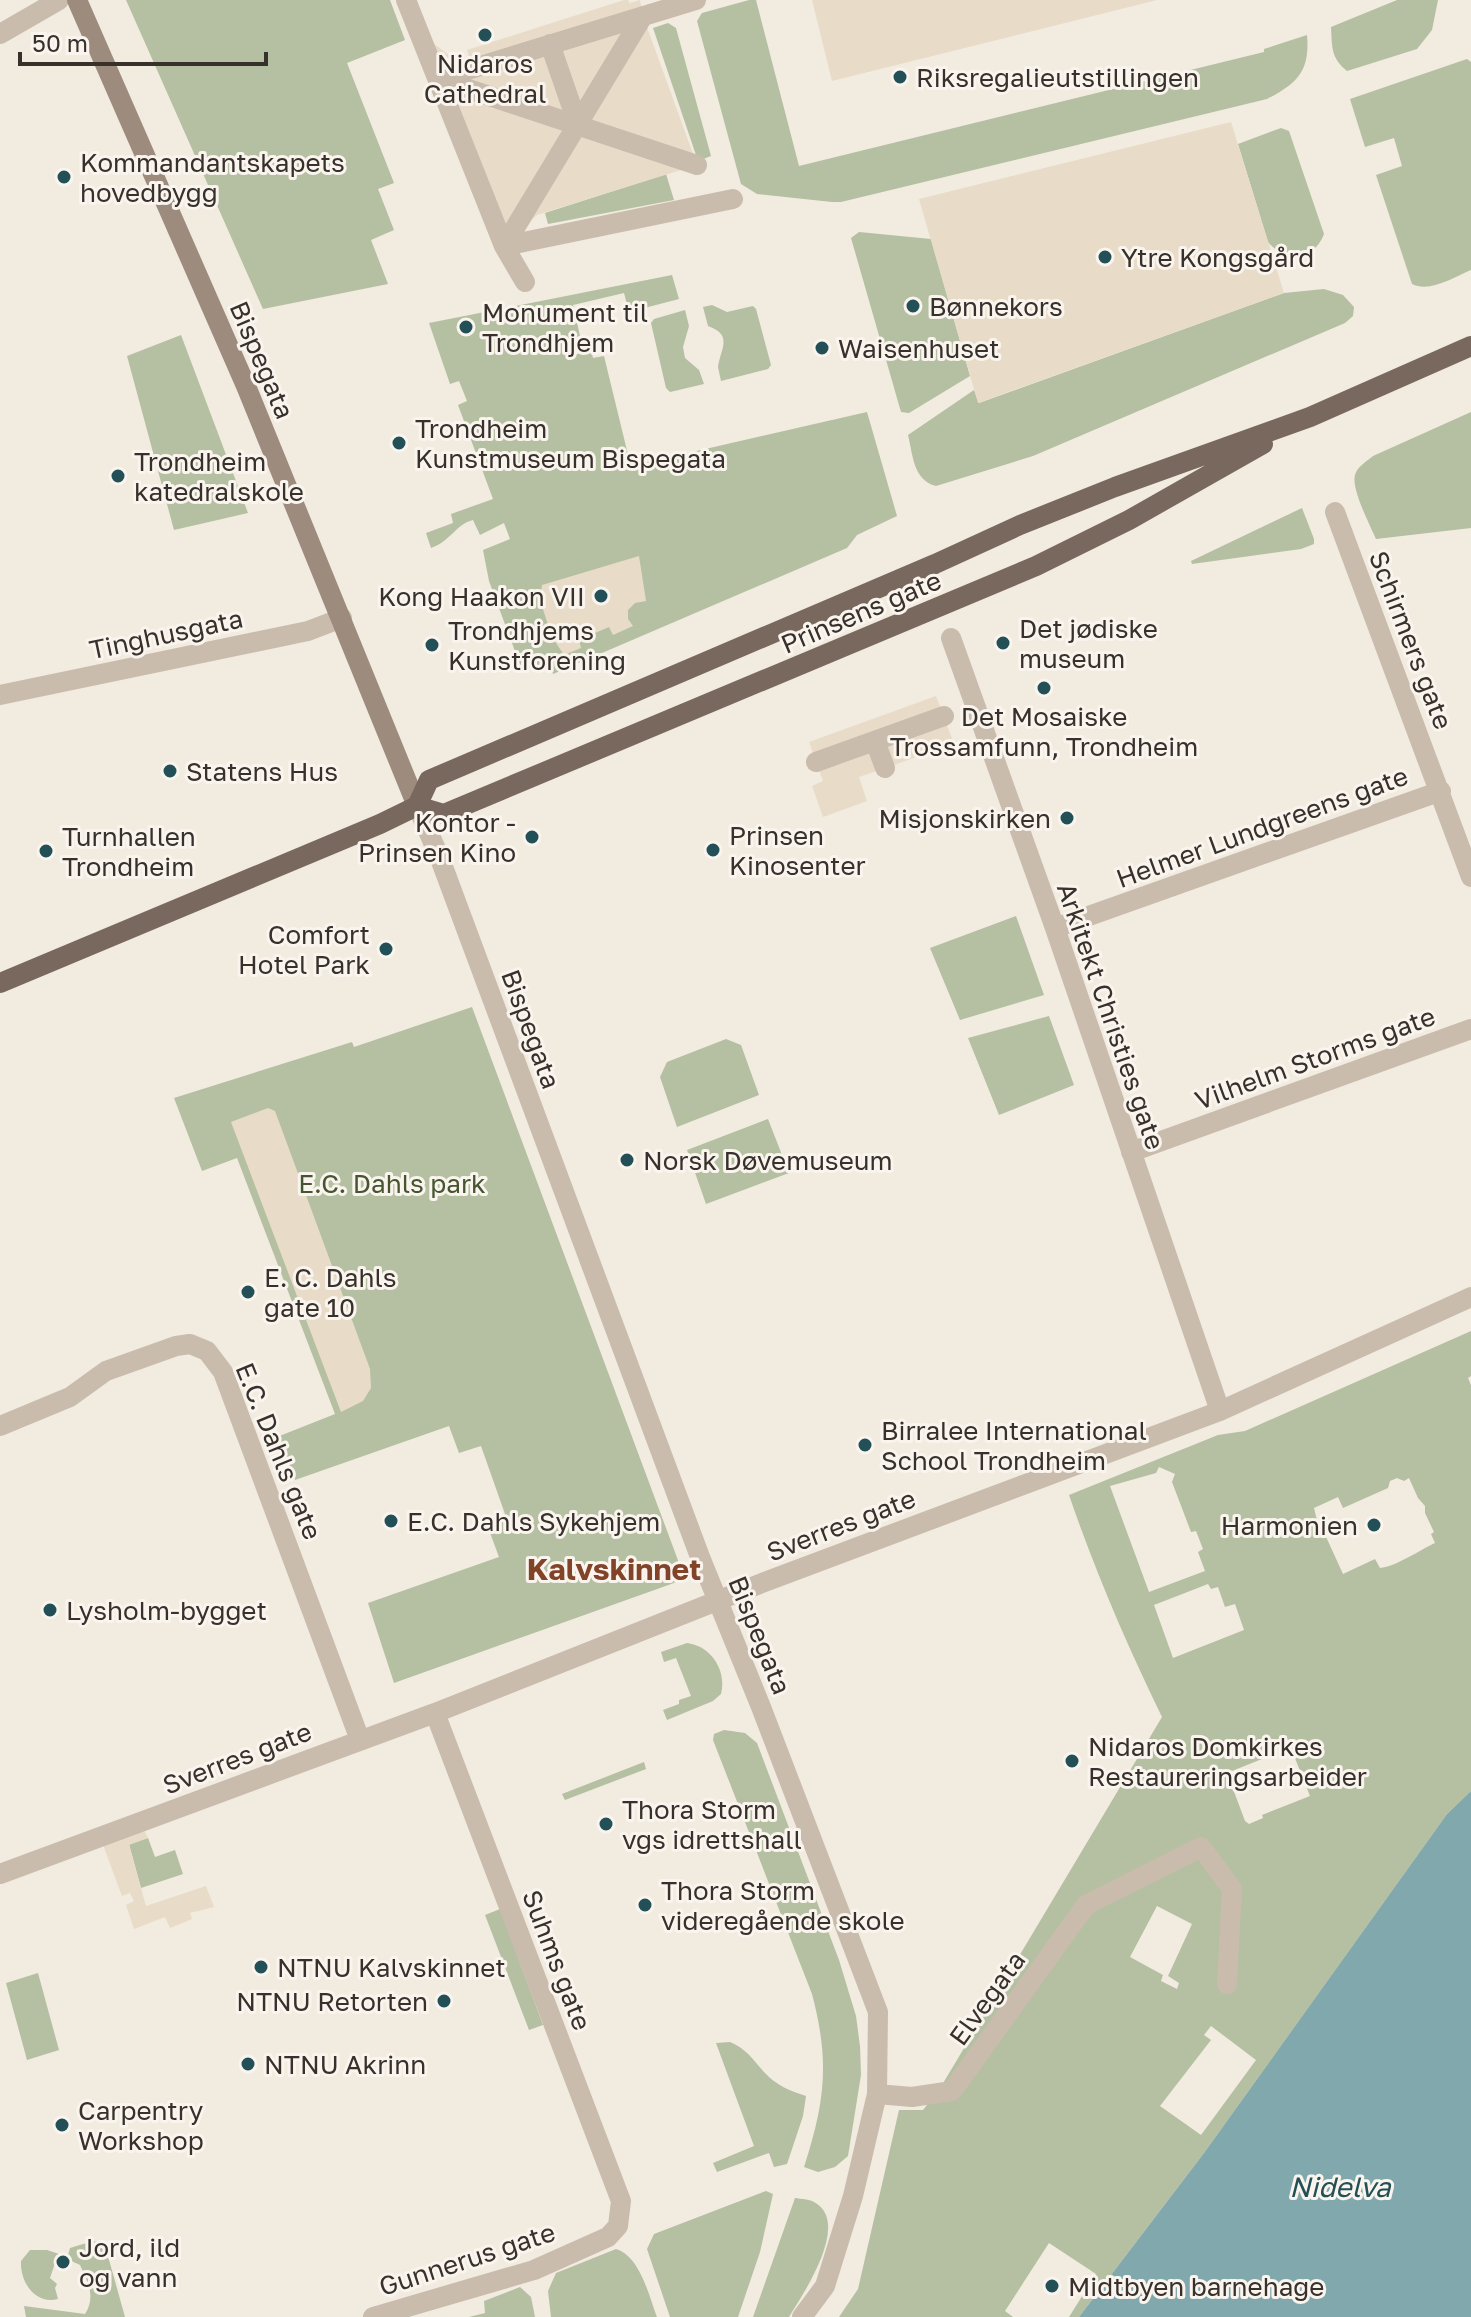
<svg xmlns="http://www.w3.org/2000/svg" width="1471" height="2317" viewBox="0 0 1471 2317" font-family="'Golos Text',sans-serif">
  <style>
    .green { fill: #b4c0a1; fill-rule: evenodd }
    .plaza { fill: #e8dcc8 }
    .water { fill: #81a8ad }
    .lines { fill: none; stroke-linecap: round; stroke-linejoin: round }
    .street { stroke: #c9bcad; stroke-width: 20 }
    .secondary { stroke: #9d8b7e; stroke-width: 20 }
    .primary { stroke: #79685d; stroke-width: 20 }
    .poi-dot { fill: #235057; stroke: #f9f4ed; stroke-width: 3 }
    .labels { text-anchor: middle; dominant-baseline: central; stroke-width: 6; stroke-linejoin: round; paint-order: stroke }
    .poi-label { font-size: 26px; fill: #38302b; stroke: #f9f4ed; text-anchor: start }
    .street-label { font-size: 26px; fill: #38302b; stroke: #f9f4ed }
    .park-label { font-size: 26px; fill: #455530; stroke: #f9f4ed }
    .water-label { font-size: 28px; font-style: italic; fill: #235057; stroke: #f9f4ed }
    .quarter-label { font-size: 30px; font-weight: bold; fill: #824429; stroke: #f9f4ed }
  </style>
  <rect width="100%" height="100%" fill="#f2ebe0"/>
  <path class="green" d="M126 0H390L405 40 347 63 394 183 378 189 394 230 371 240 388 284 263 309Z
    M749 0H756L799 166 1264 52V49L1307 35C1310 71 1298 83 1267 99L841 202H832L757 194 741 184 697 21 702 13Z
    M1397 0H1438L1432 30 1417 49 1347 71C1331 58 1332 47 1331 27Z
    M668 23 676 28 711 156 698 161 653 28Z
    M1467 59 1471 62V270C1454 277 1430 293 1412 284L1376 175 1402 166 1394 138 1365 147 1350 99Z
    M1281 128 1289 131 1324 234C1314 261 1285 262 1268 242L1238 144Z
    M666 174 674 200 548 224 545 213Z
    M859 232 931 239 970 376 909 413 901 412 851 238Z
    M672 275 679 299 629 312 624 293 573 305 580 336 562 342 567 357 591 350 593 358 604 356 630 463 639 461 640 464 867 412 897 516 857 535 847 548 553 674 549 663 522 670 489 581 483 550 510 539 504 523 480 535 473 520C456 524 451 541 431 548L426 533 453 523 451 514 493 499 458 405 467 401 459 381 450 384 429 323Z
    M1324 289 1343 295 1354 307 1353 316 1345 323 1033 456 936 486C913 480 913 455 908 435L974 390 979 403 1284 293Z
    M712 305 727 312 753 306 756 309 771 365 768 369 721 381C721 380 718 368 718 367 720 350 734 335 708 326L703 307Z
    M685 310 689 326 683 347 685 358 699 370 704 384 670 392 666 388 651 323 654 319Z
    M181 335 248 513 174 530 127 356Z
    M1471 412V528L1376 539C1370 525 1351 489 1355 475 1357 467 1367 461 1373 456Z
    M1302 508 1314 539V544L1301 549 1192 564 1191 561Z
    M1016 916 1044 995 960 1020 930 948Z
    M472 1007 682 1571 674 1583 394 1683 368 1603 499 1557 486 1522 505 1514 481 1446 459 1453 449 1426 295 1480 277 1437 335 1414 237 1158 202 1171 174 1098 352 1042 354 1047Z
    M1049 1016 1074 1085 999 1115 968 1038Z
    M726 1039 741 1045 759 1095 677 1127 660 1077 667 1062Z
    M768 1119 789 1173 706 1204 687 1150Z
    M1471 1331V1376L1468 1378 1471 1385V1791L1447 1814 1204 2153 1079 2317H1069L1096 2274 1049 2243 1005 2311 1013 2317H839L858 2289 899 2110H923L939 2090 1162 1717C1127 1645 1095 1571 1069 1495L1218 1435 1245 1431ZM1159 1467 1175 1474 1172 1482 1191 1532 1196 1531 1203 1549 1198 1552 1205 1571 1149 1592 1110 1486 1156 1473ZM1397 1478 1404 1481 1409 1478 1418 1498 1425 1506V1513L1434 1532 1431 1534 1435 1543C1418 1551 1397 1566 1380 1568L1375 1559 1343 1574 1322 1528 1319 1529 1314 1508 1338 1497 1343 1508 1388 1488 1390 1481ZM1208 1584 1211 1589 1218 1587 1225 1607 1235 1604 1244 1630 1173 1658 1154 1605ZM1287 1738 1310 1796 1262 1815 1263 1818 1249 1824 1245 1821 1227 1773 1267 1757 1264 1747ZM1157 1906 1192 1924 1168 1976 1179 1983 1177 1989 1161 1981 1163 1975 1130 1957ZM1211 2026 1256 2060 1201 2135 1160 2106 1211 2040 1204 2035Z
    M687 1643C711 1646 727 1670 721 1694L713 1701 667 1720 663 1710 679 1704V1700L691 1696 676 1658 664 1662 661 1652Z
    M724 1730 745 1733 757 1743 839 1960 856 2016 860 2046 861 2075 848 2156 835 2167 818 2172 804 2167C825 2102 830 2062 812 1994L713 1740 714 1734Z
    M644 1762 646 1769 565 1800 562 1794Z
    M148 1838 155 1857 175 1850 183 1874 141 1888 129 1844Z
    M500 1909 543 2025 529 2030 485 1915Z
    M38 1973 59 2050 27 2060 6 1983Z
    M730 2042C747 2049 753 2060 765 2073 776 2085 790 2091 806 2096L803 2116 787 2164 774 2167 769 2153 717 2172 713 2163 754 2146 716 2043Z
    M766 2191 773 2194 760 2252 738 2317H670L647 2249 654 2234Z
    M795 2198C801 2199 809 2199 814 2202 852 2222 803 2294 789 2317H753Z
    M93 2241 101 2243 106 2249 125 2317H26L24 2306 85 2314C96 2297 88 2282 80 2265L67 2259 70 2248Z
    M616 2249C640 2256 649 2296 657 2317H551L548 2291 556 2273Z
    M30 2250H47L59 2254 61 2263 54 2266 50 2278 57 2284 55 2288 58 2299C35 2305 20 2282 21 2261Z
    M520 2287 531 2297 535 2317H469L485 2313 484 2301Z"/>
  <path class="plaza" d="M624 0H628L630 3 640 0 643 16 697 165 537 215 504 246 421 34 457 61 469 57 467 50Z
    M812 0H1157L832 81Z
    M1231 122 1284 293 978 403 919 199Z
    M639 556 646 601 635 603 628 610V619L633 626 613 635 609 627 579 640 581 648 564 655 552 637 540 600 542 585Z
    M936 696 954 744 859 777 867 801 823 817 812 786 823 781 809 742Z
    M268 1108 275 1111 370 1369 371 1388 363 1401 341 1412 231 1122Z
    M144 1830 148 1838 129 1845 146 1906 206 1886 214 1907 190 1913 192 1919 170 1928 165 1917 134 1929 126 1905 134 1901 130 1893 122 1896 103 1845Z"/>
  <path class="water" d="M1471 1791V2317H1079L1204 2153 1447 1814Z"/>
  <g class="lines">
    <path class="street" d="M406 0 504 246 525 282
      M696 0 438 79 697 165
      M0 34 59 0
      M550 44 578 125
      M504 246 643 16
      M504 246 733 199
      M1335 512 1471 877
      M951 638 1055 928 1220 1411
      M0 695 308 631 342 618
      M875 741 885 768
      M816 762 944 716
      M417 806 439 856 700 1557 761 1707 878 2012 877 2094 853 2196 825 2286 802 2317
      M1055 928 1441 791
      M1131 1152 1471 1029
      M0 1426 70 1397 106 1371 176 1346 190 1344 207 1351 223 1372 360 1740
      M0 1874 435 1713 762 1583 1220 1411 1471 1297
      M877 2094 912 2097 952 2091 1086 1905 1201 1847 1232 1889 1227 1984
      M373 2317 534 2270 608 2237 618 2226 621 2201 435 1713"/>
    <path class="secondary" d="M77 0 246 386 417 806"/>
    <path class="primary" d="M417 806 444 814 1036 566 1129 520 1263 444
      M0 983 380 824 417 806 429 780 935 564 1020 525 1115 487 1310 417 1471 346"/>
  </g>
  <g class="poi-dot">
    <circle cx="485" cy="35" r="8"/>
    <circle cx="900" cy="77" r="8"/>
    <circle cx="64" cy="177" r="8"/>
    <circle cx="1105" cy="257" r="8"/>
    <circle cx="913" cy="306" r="8"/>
    <circle cx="466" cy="327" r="8"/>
    <circle cx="822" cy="348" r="8"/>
    <circle cx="399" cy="443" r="8"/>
    <circle cx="118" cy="476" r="8"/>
    <circle cx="601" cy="596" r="8"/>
    <circle cx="1003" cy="643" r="8"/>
    <circle cx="432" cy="645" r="8"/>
    <circle cx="1044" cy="688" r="8"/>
    <circle cx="170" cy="771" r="8"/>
    <circle cx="1067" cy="818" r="8"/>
    <circle cx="532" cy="837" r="8"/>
    <circle cx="713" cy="850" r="8"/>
    <circle cx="46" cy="851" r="8"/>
    <circle cx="386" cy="949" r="8"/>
    <circle cx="627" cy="1160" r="8"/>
    <circle cx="248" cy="1292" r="8"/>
    <circle cx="865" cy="1445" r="8"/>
    <circle cx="391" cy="1521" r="8"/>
    <circle cx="1374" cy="1525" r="8"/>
    <circle cx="50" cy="1610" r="8"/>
    <circle cx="1072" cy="1761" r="8"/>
    <circle cx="606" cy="1824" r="8"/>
    <circle cx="645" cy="1905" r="8"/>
    <circle cx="261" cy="1967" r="8"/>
    <circle cx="444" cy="2001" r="8"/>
    <circle cx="248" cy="2064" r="8"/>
    <circle cx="62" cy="2125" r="8"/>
    <circle cx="63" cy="2262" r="8"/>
    <circle cx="1052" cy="2286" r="8"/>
  </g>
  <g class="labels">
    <g class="poi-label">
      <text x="485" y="63" text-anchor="middle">Nidaros<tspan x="485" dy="30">Cathedral</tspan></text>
      <text x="916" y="77">Riksregalieutstillingen</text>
      <text x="80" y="162">Kommandantskapets<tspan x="80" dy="30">hovedbygg</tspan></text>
      <text x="1121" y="257">Ytre Kongsgård</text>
      <text x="929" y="306">Bønnekors</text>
      <text x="482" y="312">Monument til<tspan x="482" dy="30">Trondhjem</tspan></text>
      <text x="838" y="348">Waisenhuset</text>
      <text x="415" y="428">Trondheim<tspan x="415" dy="30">Kunstmuseum Bispegata</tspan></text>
      <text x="134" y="461">Trondheim<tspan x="134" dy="30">katedralskole</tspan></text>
      <text x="585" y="596" text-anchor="end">Kong Haakon VII</text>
      <text x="1019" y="628">Det jødiske<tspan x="1019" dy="30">museum</tspan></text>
      <text x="448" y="630">Trondhjems<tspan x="448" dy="30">Kunstforening</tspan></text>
      <text x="1044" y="716" text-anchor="middle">Det Mosaiske<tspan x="1044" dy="30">Trossamfunn, Trondheim</tspan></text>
      <text x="186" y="771">Statens Hus</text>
      <text x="1051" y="818" text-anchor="end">Misjonskirken</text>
      <text x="516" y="822" text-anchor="end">Kontor -<tspan x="516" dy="30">Prinsen Kino</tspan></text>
      <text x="729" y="835">Prinsen<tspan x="729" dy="30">Kinosenter</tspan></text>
      <text x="62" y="836">Turnhallen<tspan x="62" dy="30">Trondheim</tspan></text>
      <text x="370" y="934" text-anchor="end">Comfort<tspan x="370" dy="30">Hotel Park</tspan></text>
      <text x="643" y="1160">Norsk Døvemuseum</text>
      <text x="264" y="1277">E. C. Dahls<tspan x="264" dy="30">gate 10</tspan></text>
      <text x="881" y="1430">Birralee International<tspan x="881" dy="30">School Trondheim</tspan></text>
      <text x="407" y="1521">E.C. Dahls Sykehjem</text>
      <text x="1358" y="1525" text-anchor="end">Harmonien</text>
      <text x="66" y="1610">Lysholm-bygget</text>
      <text x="1088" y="1746">Nidaros Domkirkes<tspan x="1088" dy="30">Restaureringsarbeider</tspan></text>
      <text x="622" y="1809">Thora Storm<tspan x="622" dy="30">vgs idrettshall</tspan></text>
      <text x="661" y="1890">Thora Storm<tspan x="661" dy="30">videregående skole</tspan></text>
      <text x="277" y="1967">NTNU Kalvskinnet</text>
      <text x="428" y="2001" text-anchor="end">NTNU Retorten</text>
      <text x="264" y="2064">NTNU Akrinn</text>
      <text x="78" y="2110">Carpentry<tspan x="78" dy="30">Workshop</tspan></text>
      <text x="79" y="2247">Jord, ild<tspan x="79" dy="30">og vann</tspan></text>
      <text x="1068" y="2286">Midtbyen barnehage</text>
    </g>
    <g class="street-label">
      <text transform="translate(262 360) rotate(67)">Bispegata</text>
      <text transform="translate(861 612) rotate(-23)">Prinsens gate</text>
      <text transform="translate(166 634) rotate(-12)">Tinghusgata</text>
      <text transform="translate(1411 640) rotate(69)">Schirmers gate</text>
      <text transform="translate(1262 827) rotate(-20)">Helmer Lundgreens gate</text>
      <text transform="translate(1111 1016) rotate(71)">Arkitekt Christies gate</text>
      <text transform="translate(531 1029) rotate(70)">Bispegata</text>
      <text transform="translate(1315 1058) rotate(-20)">Vilhelm Storms gate</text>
      <text transform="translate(279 1451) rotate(68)">E.C. Dahls gate</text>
      <text transform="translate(841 1525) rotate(-21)">Sverres gate</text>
      <text transform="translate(760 1635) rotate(68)">Bispegata</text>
      <text transform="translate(237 1758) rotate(-21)">Sverres gate</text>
      <text transform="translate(557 1960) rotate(69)">Suhms gate</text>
      <text transform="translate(987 1998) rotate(-54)">Elvegata</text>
      <text transform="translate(467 2259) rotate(-18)">Gunnerus gate</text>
    </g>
    <g class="park-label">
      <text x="392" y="1183">E.C. Dahls park</text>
    </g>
    <g class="water-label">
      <text x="1340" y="2186">Nidelva</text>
    </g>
    <g class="quarter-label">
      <text x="614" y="1569">Kalvskinnet</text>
    </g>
  </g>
  <path d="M20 52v12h246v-12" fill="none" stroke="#38302b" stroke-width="4"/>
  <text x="32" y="52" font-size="24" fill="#38302b" stroke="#f9f4ed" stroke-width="6" paint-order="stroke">50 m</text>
</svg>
